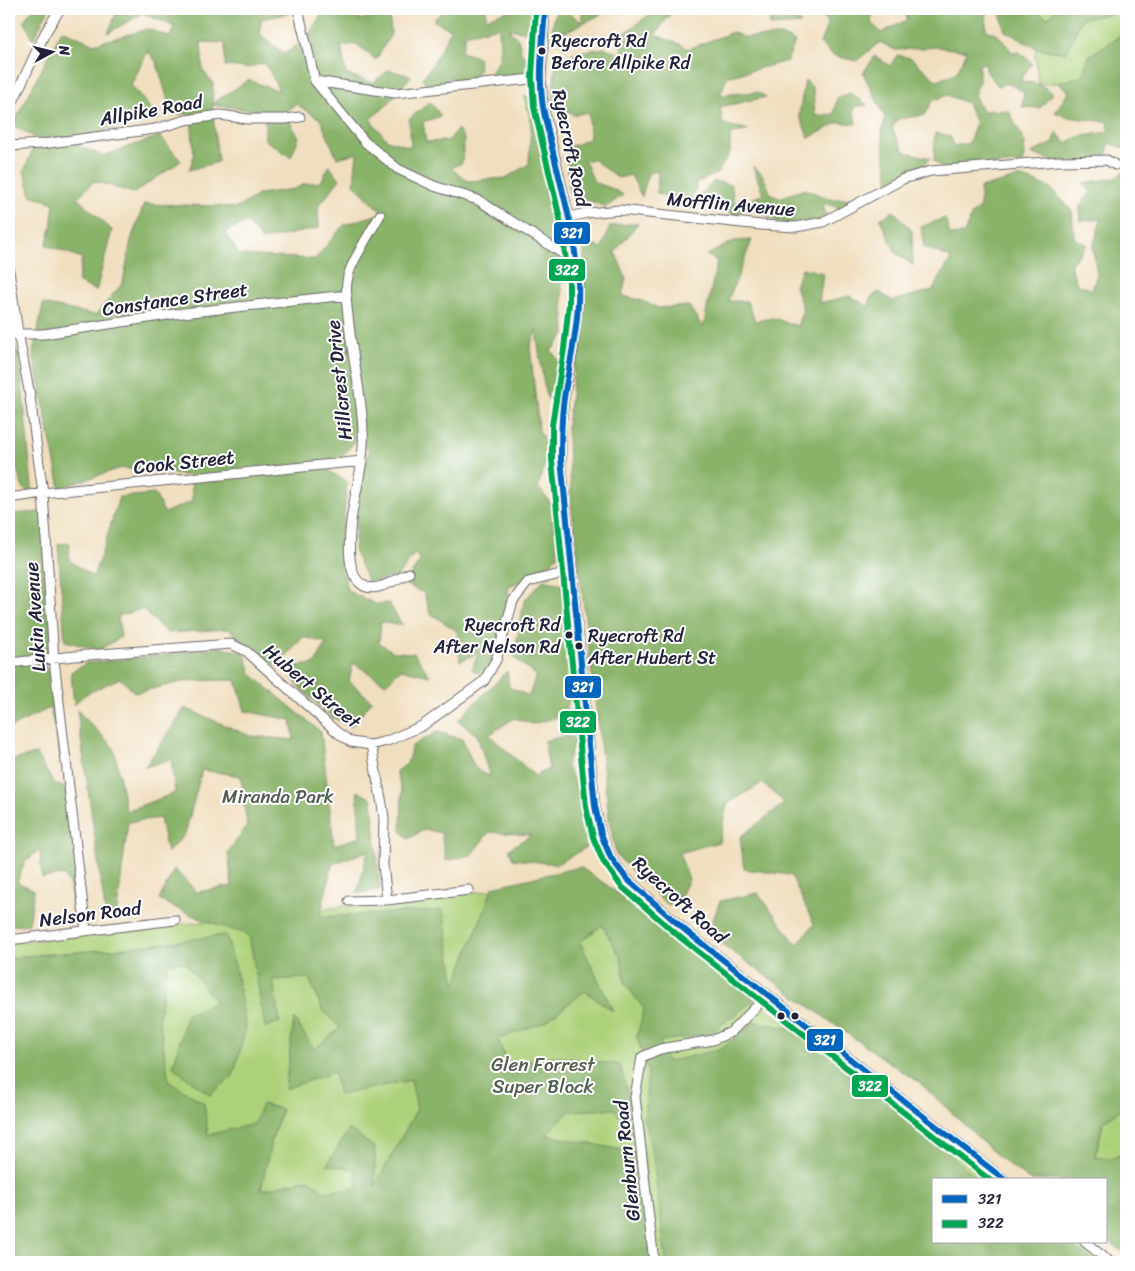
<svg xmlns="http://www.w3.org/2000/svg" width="1135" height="1271" viewBox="0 0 1135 1271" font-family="Sriracha,sans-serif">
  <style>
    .green { fill: #add17a; stroke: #687a5a }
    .forest { fill: #8ab36a; stroke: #566a52; fill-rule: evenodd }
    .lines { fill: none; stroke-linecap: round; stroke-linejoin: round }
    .minor-casing { stroke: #6a6469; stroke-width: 11 }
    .minor { stroke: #fff; stroke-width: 9 }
    .bus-1-casing { stroke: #fff; stroke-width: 10 }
    .bus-2-casing { stroke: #fff; stroke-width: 10 }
    .bus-1 { stroke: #0065bd; stroke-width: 6 }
    .bus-2 { stroke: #00a651; stroke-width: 6 }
    .bus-dot { fill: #22223b; stroke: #fff; stroke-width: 2 }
    .labels { text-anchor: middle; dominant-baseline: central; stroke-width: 4; stroke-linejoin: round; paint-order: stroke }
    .bus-label { font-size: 18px; fill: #22223b; stroke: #fff; text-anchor: start }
    .street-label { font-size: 19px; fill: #22223b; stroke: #fff }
    .park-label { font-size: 19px; fill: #535f51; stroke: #fff }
    .line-badge { stroke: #fff; stroke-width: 2 }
    .badge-label { font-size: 14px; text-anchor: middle; font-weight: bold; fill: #fff }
  </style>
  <rect width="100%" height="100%" fill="#fff"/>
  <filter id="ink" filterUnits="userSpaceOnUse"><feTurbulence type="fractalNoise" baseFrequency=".02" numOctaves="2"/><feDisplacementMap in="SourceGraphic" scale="10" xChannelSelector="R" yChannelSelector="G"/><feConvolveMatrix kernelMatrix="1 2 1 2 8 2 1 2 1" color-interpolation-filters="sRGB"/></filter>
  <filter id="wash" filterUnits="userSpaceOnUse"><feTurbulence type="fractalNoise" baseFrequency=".0096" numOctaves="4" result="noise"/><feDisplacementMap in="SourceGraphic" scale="20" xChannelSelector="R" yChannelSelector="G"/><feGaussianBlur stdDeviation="1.12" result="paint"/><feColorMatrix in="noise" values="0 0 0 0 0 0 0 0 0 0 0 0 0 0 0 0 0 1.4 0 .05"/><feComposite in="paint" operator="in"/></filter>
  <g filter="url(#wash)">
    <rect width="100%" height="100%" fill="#f0dfbf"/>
    <path class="green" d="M1034 9H1057L1047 18Z
      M1114 9H1126V32L1089 56 1082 76 1059 83 1039 84 1035 56 1036 48 1066 53 1082 18 1112 14Z
      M598 879 990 1180H934V1242H1072L1098 1262H9V943Z
      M1126 1105V1154L1110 1158 1095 1156 1103 1124 1101 1123Z"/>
    <path class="forest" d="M33 9H49L33 39 24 20Z
      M118 9H294L291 13 261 19 260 34 284 54 306 39 325 9H361L359 20 389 11 387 9H389L391 34 376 60 357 44 341 46 346 74 373 83 389 70 411 76 386 106 370 119 387 140 411 147 409 119 430 102 441 116 423 122 426 142 448 141 458 129 464 139 462 163 451 168 468 181 506 178 529 164 531 121 524 96 532 97 546 141 547 169 565 201 561 277 565 334 551 351 561 363 550 404 545 392 536 331 530 347 539 431 549 449 538 487 552 505 558 555 544 572 509 586 504 625 487 675 472 670 478 653 460 661 457 631 430 613 424 593 404 584 420 561 415 553 398 576 368 582 354 550 359 490 369 450 357 439 340 459 315 462 347 482 340 562 348 591 375 604 389 603 402 625 381 622 379 643 394 652 414 653 430 676 401 669 386 684 353 663 349 681 372 701 351 727 332 717 297 685 287 667 315 664 326 643 303 637 277 666 255 653 229 629 167 633 142 609 118 616 121 637 99 650 65 641 58 544 70 543 69 560 93 577 104 547 119 497 155 494 164 513 192 501 191 476 121 468 60 488 33 354 43 304 95 315 123 283 131 240 144 204 219 206 237 208 259 194 295 189 304 184 321 182 329 166 340 179 318 207 319 228 262 240 247 222 225 232 239 255 315 259 344 225 382 213 354 184 357 153 337 158 320 119 296 104 284 112 299 137 291 157 265 140V112L212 105 218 162 189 170 194 156 191 114H172L157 63 148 51 131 85 159 119 109 129 77 145 103 156 160 136 181 161 134 193 94 181 77 198 112 230 96 291 78 282 82 258 46 245 51 229 54 203 31 195 24 171 37 139 13 125 62 30 94 44 148 29 170 37 175 27 143 13 108 33ZM201 42 225 43V66L247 68 264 63 271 73 279 91 248 80 212 104 213 83 203 71Z
      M446 9H486V18L514 9H539L531 32 508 29 518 39 521 52 532 63 521 75 482 84 500 59 499 27 466 34 461 52 478 57 479 70 468 85 450 77 436 93 422 79 434 62 451 30 433 20Z
      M556 9H565L581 22 583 9H602L604 13 563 33 552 29Z
      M657 9 673 10 655 35 680 44 688 49 733 32 742 37H769L781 35 795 42 787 61 727 77 720 95 757 92 766 97 720 107 723 124 749 130 730 135V152L718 173 698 182 689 206 657 193 658 171 648 173 642 197 631 175 618 178 593 159 585 161 594 182 613 189 623 195 606 207 569 193 567 144 573 146 590 138 588 112 574 115 552 101 556 62 573 53 605 48 621 54 622 35Z
      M769 9H792L801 24 770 26Z
      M818 9H839L842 12 873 9 871 22 881 33 907 20 906 9H986V30L997 34 1013 53 1019 52 1032 63 1020 81 1039 84 1053 93 1040 108 1022 107 1024 92 1007 83 998 86 985 70 986 62 979 65V83L974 95 983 112 990 110 1009 111 1025 143 1023 163 941 168 934 161 935 133 950 136 954 146 969 143 976 123 967 103 947 95 932 101 925 115 897 119 892 129 905 152 930 158 919 173 889 184 882 133 885 117 863 73 875 56 890 66 897 55 911 58 937 81 957 72 967 51 938 47 895 50 880 42 856 61 832 55 820 43 828 23Z
      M999 9H1034L1047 18 1057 9H1114L1112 14 1082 18 1066 53 1036 48 1005 31Z
      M1126 32V149L1109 143 1106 161C1079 162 1057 165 1031 153L1054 143 1056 132 1066 143 1078 137 1108 132 1109 122 1066 117 1055 112 1069 92 1059 83 1082 76 1089 56Z
      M805 80 813 88 815 116 834 114 837 98 850 93 867 105 853 107 856 124 839 122 809 138 799 115Z
      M753 166 762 174 771 194 779 198 805 189 830 199H860L846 210 823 203 826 217 804 228 773 220 754 204 735 215 696 199 714 181 731 185 735 204 746 202 763 194Z
      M1126 170V230L1123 252 1126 265V1105L1102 1123 1103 1124 1095 1156 1110 1158 1126 1154V1254L1106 1239V1180H1029L1000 1158 921 1084 845 1032 708 934 720 901 758 893 797 945 814 924 791 875 744 869 740 837 785 803 762 783 727 804 719 842 679 853 689 879 676 907 665 903 616 855 610 825 572 508 567 427 577 346 583 284 584 243 602 248 610 226 638 223 615 252 626 278 622 296 640 300 658 308 689 306 703 328 717 261 707 255 734 241 752 240 728 301H747L755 321 773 318 797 326 803 310 795 286 802 268 823 273 819 303 850 296 869 307 870 298 879 292 893 301 933 290 951 258 924 247 921 227 945 218 950 235 964 234 972 214 980 207V188L1020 177 1051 188 1072 211 1074 238 1087 245 1070 265 1077 284 1092 290 1097 274 1093 248 1101 219 1081 221 1080 206 1091 192 1083 183 1116 178Z
      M894 211 912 231 913 265 896 253 880 219Z
      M9 341 19 352 33 497 23 488 12 454 9 456Z
      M42 512 54 651 36 659 57 678 61 759 50 708 9 728V514Z
      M543 580 562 584 571 694 565 715 533 724 514 718 489 735 535 776 549 769 544 741 564 736 576 738 566 765 589 810 587 847 557 864 513 859 509 849 531 835 489 832 471 855 446 861 441 833 425 829 408 839 401 831 402 792 396 771 407 764 412 746 437 732 462 739 475 768 490 777 477 735 458 720 507 671 509 687 529 696 536 675 514 658 524 601Z
      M220 647 245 653 251 674 321 732 334 845 360 837 357 791 372 799 380 890 357 893 368 851 332 864 320 917 443 910 455 985 493 887 580 867 631 902 655 914 724 969 754 1000 709 1034 660 1041 667 1062 721 1049 755 1022 803 1031 872 1086 979 1180H934V1242H1066L1094 1262H666L653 1155 644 1120 648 1071 637 1037 644 1009 625 983 621 958 602 925 580 942 613 1011 585 991 545 1022 498 1039 508 1065 554 1056 620 1065 642 1147 615 1109 569 1111 546 1135 643 1154 654 1262H9V957L115 949 226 935 235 966 246 1028 233 1076 210 1095 173 1067 187 1014 216 1002 185 962 168 963 159 1018 169 1082 204 1103 208 1135 254 1124 262 1104 282 1109 271 1142 261 1190 309 1179 325 1192 358 1188 355 1169 327 1165 349 1129 375 1148V1186L417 1109 411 1080 339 1095 334 1072 285 1089 294 1019 314 1049 340 1028 322 1009 309 978 273 980 280 1022 265 1027 249 935 198 918 159 900 174 869 197 892 232 886 228 852 247 826 241 776 202 770 185 834 167 853 160 818 128 822 116 919 106 917 77 710 114 748 126 811 175 793 171 759 145 767 185 708 250 736 294 740 291 720 245 711 236 680 186 681 135 693 120 678 84 695 74 705 71 672 87 663 165 655Z
      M36 754 55 785 71 788 79 888 75 918 70 887 64 875 42 878 40 849 25 862 17 882 34 890 29 924 9 926V761Z"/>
  </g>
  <g filter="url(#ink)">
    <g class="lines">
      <defs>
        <path id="minor" d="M298 9 315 81 365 142 398 169 434 186 478 200 576 262
          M545 9 541 78 543 106 569 217 578 281V303L573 350 564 399 561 426V459L591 764 595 806 601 834 611 858 627 879 686 931 1005 1180
          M315 81 395 93 541 78
          M9 110 45 33 60 9
          M9 146 42 144 155 129 186 120 220 115 248 119H286L300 117
          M380 215C372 230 352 260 348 276 344 294 348 314 350 333 354 365 362 398 363 431 365 462 355 491 351 521 349 539 346 571 360 583 373 596 396 579 409 573
          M569 217 587 213 620 210 761 225 796 227 823 222 903 179 931 171 1059 161 1107 160 1115 165
          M9 271 18 333 29 390 43 493 54 660 86 931
          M9 334H44L174 314 347 295
          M9 498 43 493 362 461
          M9 663 75 656 231 644 246 651 338 733 351 742 371 745 387 741 422 726 484 681 496 660 513 601 528 582 572 571
          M371 745 382 804 384 818 383 864 387 900
          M349 901 387 900 469 890
          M9 940 175 920
          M1085 1242 1110 1262
          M654 1262 635 1097 642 1057 660 1049 713 1040 731 1032 768 995"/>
      </defs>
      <use href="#minor" class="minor-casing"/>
      <use href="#minor" class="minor"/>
      <defs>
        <path id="bus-1" d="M545 9C543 41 538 76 543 107 554 166 575 222 578 282 580 321 570 360 564 398 561 419 561 439 561 459L595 806 601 834 611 858 627 879 686 931 1005 1180"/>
        <path id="bus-2" d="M536 9 532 77 534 107 560 219 569 282V303L564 349 552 425V460L586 807 593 837 603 861 621 886 681 938 990 1180"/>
      </defs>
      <use href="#bus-1" class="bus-1-casing"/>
      <use href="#bus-2" class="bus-2-casing"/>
      <use href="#bus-1" class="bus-1"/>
      <use href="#bus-2" class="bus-2"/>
    </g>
  </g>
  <g class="bus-dot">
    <circle cx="542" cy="51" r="4.5"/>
    <circle cx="569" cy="635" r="4.5"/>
    <circle cx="579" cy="646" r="4.5"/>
    <circle cx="781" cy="1016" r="4.5"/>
    <circle cx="795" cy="1016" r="4.5"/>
  </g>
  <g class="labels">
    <g class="bus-label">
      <text x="551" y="41">Ryecroft Rd<tspan x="551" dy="22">Before Allpike Rd</tspan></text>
      <text x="560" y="625" text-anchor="end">Ryecroft Rd<tspan x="560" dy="22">After Nelson Rd</tspan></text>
      <text x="588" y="636">Ryecroft Rd<tspan x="588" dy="22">After Hubert St</tspan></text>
    </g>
    <g class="street-label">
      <text transform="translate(151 110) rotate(-10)">Allpike Road</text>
      <text transform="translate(571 148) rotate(78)">Ryecroft Road</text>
      <text transform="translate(731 204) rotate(5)">Mofflin Avenue</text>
      <text transform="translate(175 299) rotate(-8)">Constance Street</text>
      <text transform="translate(339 380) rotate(-96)">Hillcrest Drive</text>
      <text transform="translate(184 462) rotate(-6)">Cook Street</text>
      <text transform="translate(35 617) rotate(-94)">Lukin Avenue</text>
      <text transform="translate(312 686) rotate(40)">Hubert Street</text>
      <text transform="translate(680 900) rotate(42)">Ryecroft Road</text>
      <text transform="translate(90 914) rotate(-7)">Nelson Road</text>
      <text transform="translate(627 1161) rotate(-96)">Glenburn Road</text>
    </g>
    <g class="park-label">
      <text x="278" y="796">Miranda Park</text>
      <text x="543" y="1064">Glen Forrest<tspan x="543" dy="22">Super Block</tspan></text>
    </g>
  </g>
  <g class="line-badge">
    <rect x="553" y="221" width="38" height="24" rx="5" fill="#0065bd"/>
    <rect x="548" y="258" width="38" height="24" rx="5" fill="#00a651"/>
    <rect x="564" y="675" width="38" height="24" rx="5" fill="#0065bd"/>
    <rect x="559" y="710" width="38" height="24" rx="5" fill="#00a651"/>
    <rect x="806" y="1028" width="38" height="24" rx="5" fill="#0065bd"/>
    <rect x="851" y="1074" width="38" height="24" rx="5" fill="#00a651"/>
  </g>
  <g class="badge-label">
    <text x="572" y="238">321</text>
    <text x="567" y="275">322</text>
    <text x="583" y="692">321</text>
    <text x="578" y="727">322</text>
    <text x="825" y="1045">321</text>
    <text x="870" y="1091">322</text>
  </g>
  <rect width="1135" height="1271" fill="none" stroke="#fff" stroke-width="30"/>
  <rect x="932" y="1178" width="175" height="65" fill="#ffffff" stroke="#a7a7b1"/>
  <rect x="942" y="1195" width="25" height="8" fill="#0065bd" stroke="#a7a7b1"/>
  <text x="978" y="1204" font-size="15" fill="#22223b">321</text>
  <rect x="942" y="1220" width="25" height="8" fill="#00a651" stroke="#a7a7b1"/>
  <text x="978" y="1228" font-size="15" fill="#22223b">322</text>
  <g transform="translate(52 52) rotate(83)" stroke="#ffffff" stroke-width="4" paint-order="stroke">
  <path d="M0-4L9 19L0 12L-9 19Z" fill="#22223b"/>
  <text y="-8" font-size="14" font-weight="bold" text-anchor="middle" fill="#22223b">N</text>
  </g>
</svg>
